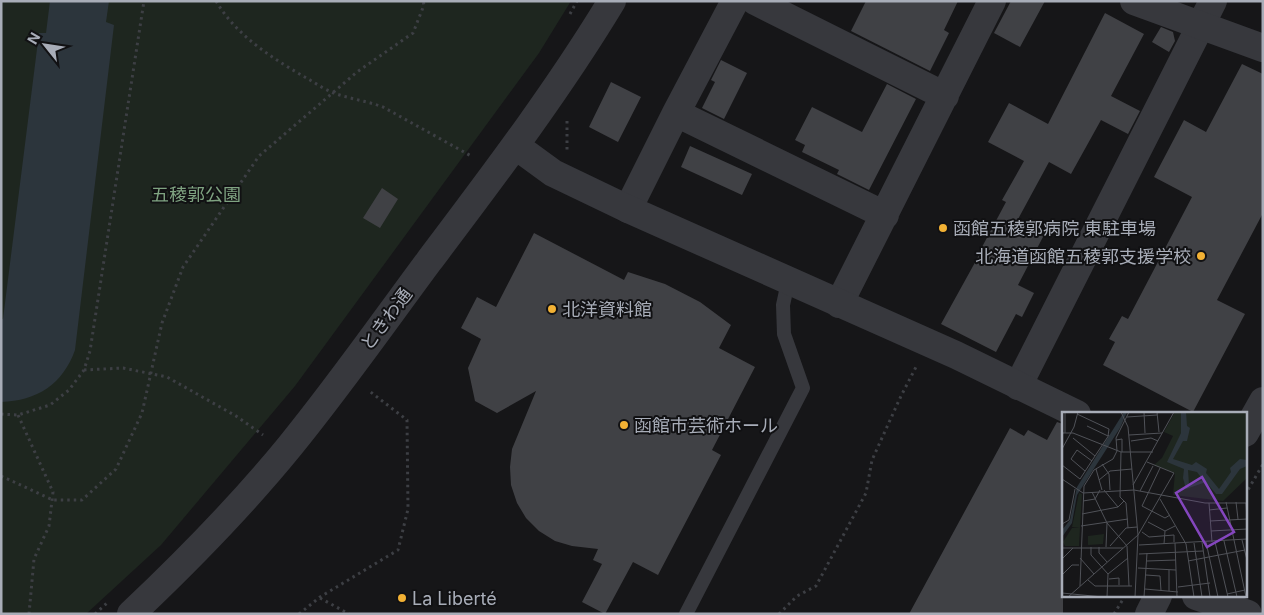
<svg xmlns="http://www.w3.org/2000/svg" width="1264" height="615" viewBox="0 0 1264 615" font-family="Inter,'Noto Sans JP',sans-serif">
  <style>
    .green { fill: #1e261f }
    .water { fill: #2c353c }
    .building { fill: #404145 }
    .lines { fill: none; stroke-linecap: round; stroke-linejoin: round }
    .path { stroke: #3d3f44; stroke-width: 3; stroke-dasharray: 2.5 4; stroke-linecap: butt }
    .service { stroke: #37383d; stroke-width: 14 }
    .minor { stroke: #37383d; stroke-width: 28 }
    .tertiary { stroke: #37383d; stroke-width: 28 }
    .poi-dot { fill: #f2b134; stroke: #111113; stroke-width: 2 }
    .labels { text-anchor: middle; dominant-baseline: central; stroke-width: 4; stroke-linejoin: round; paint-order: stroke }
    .park-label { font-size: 18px; fill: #7fa381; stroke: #111113 }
    .poi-label { font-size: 18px; fill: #a8adb8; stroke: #111113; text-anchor: start }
    .street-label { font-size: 18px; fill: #a8adb8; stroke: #111113 }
    .inset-road { fill: none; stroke: #505258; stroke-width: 1 }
    .view { fill: #8446be; fill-opacity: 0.15; stroke: #8446be; stroke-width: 2.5 }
    .inset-edge { fill: none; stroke: #a8adb8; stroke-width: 2.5 }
  </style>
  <rect width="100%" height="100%" fill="#161618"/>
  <path class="green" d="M1 1H571L539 53 295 386 161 545 86 614H1Z"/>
  <path class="water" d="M50 1H109L106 22 114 25 75 350C63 384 37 401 1 402V319H3L39 33H46Z"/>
  <path class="building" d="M866 1H958L944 30 949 33 930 71 851 31Z
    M1011 1H1045L1020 47 994 33Z
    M1105 13 1144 34 1111 96 1140 111 1128 134 1101 120 1071 174 1049 162 1017 221 1044 235 1018 285 1034 293 1022 317 1016 314 996 352 941 324 983 248 982 247 1006 202 1002 200 1024 161 988 142 1009 103 1048 124Z
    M1161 27 1173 32 1175 41 1169 52 1152 42Z
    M721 60 747 73 724 119 702 108 715 82 711 80Z
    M1242 64 1263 74V213L1217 300 1245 314 1193 412 1103 365 1115 342 1109 339 1122 316 1128 319 1192 197 1154 177 1184 120 1206 132Z
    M611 82 641 97 618 142 589 127Z
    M887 84 916 99 869 190 837 174 839 170 802 152 805 145 795 140 812 107 862 132Z
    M690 146 752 174 742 195 681 167Z
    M382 188 398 199 380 228 363 218Z
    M534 233 624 280 628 272 665 284 700 302 731 325 719 348 755 367 712 450 721 455 658 575 633 562 605 614 582 602 602 564 593 560 598 549 572 546 555 541 539 531 526 518 517 503 511 485 510 467 512 449 536 391 497 413 475 401 468 368 481 339 461 328 477 297 496 307Z
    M1057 422 1063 424V614H909L1010 428 1024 436 1028 430 1047 440Z"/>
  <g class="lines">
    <path class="path" d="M216 1C237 37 275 60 310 80 318 85 326 90 334 93 350 99 367 101 383 107L473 157
      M570 14 577 1
      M567 121V152
      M84 370 123 368 167 377 236 416 263 435
      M1 414 18 415 50 405 69 390 84 370 90 351 144 1
      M18 415 53 492 49 526 34 559 29 614
      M1 476 53 500H82L116 469 142 413 162 323 183 267 259 156 357 72 413 33 424 5 423 1
      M1245 495 1263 464
      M320 598 349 614
      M95 614 107 603
      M299 614 320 597 398 550 408 509 407 420 368 390
      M779 614 797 596 816 586 866 493 872 460 901 396 916 367
      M1114 614 1125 596"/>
    <path class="service" d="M686 614 803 388 784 334 783 305 788 282"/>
    <path class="minor" d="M755 1 945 96
      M676 113 885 215
      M628 209 676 113 735 1
      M839 304 992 1
      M1018 386 1213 1
      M1196 596 1248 614"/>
    <path class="tertiary" d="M1134 1 1263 48
      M516 146 553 173 628 209 956 355 1077 414
      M1245 433 1263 401
      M131 614C187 561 242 505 290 446 339 386 383 323 429 261 493 176 557 92 612 1
      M1149 614 1158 596"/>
  </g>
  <g class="poi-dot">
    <circle cx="943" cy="228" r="5"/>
    <circle cx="1201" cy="256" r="5"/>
    <circle cx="552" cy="309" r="5"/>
    <circle cx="624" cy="425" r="5"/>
    <circle cx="402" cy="598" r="5"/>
  </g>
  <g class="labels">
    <g class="park-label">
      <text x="196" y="194">五稜郭公園</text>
    </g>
    <g class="poi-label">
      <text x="953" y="228">函館五稜郭病院 東駐車場</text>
      <text x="1191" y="256" text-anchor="end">北海道函館五稜郭支援学校</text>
      <text x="562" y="309">北洋資料館</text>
      <text x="634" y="425">函館市芸術ホール</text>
      <text x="412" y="598">La Liberté</text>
    </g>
    <g class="street-label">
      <text transform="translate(386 319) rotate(-53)">ときわ通</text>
    </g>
  </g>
  <g transform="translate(1062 412)">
    <rect width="185" height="185" fill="#161618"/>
    <path d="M113 0H185V66L161 89 111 83 113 61 92 53 100 46 111 24 102 20ZM17 81 20 82 18 116 10 115ZM10 116H18L17 134H3L1 130ZM42 122 41 132 26 133V124Z" fill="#1e261f"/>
    <path d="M62 0H65L58 16 15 83 10 111 0 125V118L8 108 15 75ZM119 0H124L125 14 128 16 125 29H121L111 47 130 53 134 50 145 57 144 61 157 77 169 60 168 56 178 47 185 48V54L178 57 160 82H154L144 70 124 77 121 66 122 57 105 50 119 21ZM126 58 135 60 141 68 127 73Z" fill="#2c353c" fill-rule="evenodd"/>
    <path class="inset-road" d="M82 0 83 21M95 0 97 20M15 2 47 17 46 24 25 14M65 5 95 3M0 21H11L59 40H91M3 21V0M67 23 100 21M54 28 60 27V40M69 29 89 26 96 29M0 37 12 15 16 0M59 40 58 85 64 91 66 116M33 44 47 23M85 50 112 61M40 52 47 62 48 78M0 53 18 67 33 44 11 26M34 57 40 78M23 59 9 47 15 38 30 49M0 67 21 81 72 78 143 91H185M37 68 48 59 70 57M71 73 112 0M42 78 56 95M78 79 91 54M30 80 45 111 65 134 67 174M98 87 124 132 132 185M21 89 33 87 38 78M164 90 184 185M174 90 176 107M147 91 150 130M184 91 185 108M80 94 98 56M80 94 103 106 108 103M147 98 165 96M20 102 56 95 62 89M148 109 185 107M86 110 103 119M0 112 7 108 13 77M19 114 66 107M149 119 185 117M80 120 87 125 112 123V130M180 128 185 148M162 129 175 185M140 130 148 185M144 130 156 185M153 130 166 185M113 131 115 185M132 131 140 185M102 132 103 119 113 114M77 133 185 127M48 134 64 116 75 115M29 135V143L46 162 45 185M37 135V141L45 150M44 135 45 111M0 136H61M77 142 141 139M18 146 32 162M0 147 11 136M85 149 114 148M126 149 183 138M76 156 114 158M107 158V179M46 162 66 146M0 163 10 153H17M84 163 98 164 99 179M47 167 57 166V173M26 168 33 174H70M18 174 22 74 32 58 51 47 55 39 54 26 67 0M116 175 148 171M83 177 116 180M0 181 41 185M165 182 183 178M6 185 76 123 66 15 59 0M73 185 76 123 112 61M82 185 85 141"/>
    <path class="view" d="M140 65 172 120 145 135 114 81Z"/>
    <rect width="185" height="185" class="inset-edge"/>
  </g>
  <rect width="1264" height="615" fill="none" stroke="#a8adb8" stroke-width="5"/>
  <g transform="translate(45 45) rotate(300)" stroke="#111113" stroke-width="4" paint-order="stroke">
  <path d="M0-4L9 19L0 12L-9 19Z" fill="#a8adb8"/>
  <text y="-8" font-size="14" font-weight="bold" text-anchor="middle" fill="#a8adb8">N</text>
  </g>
</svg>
